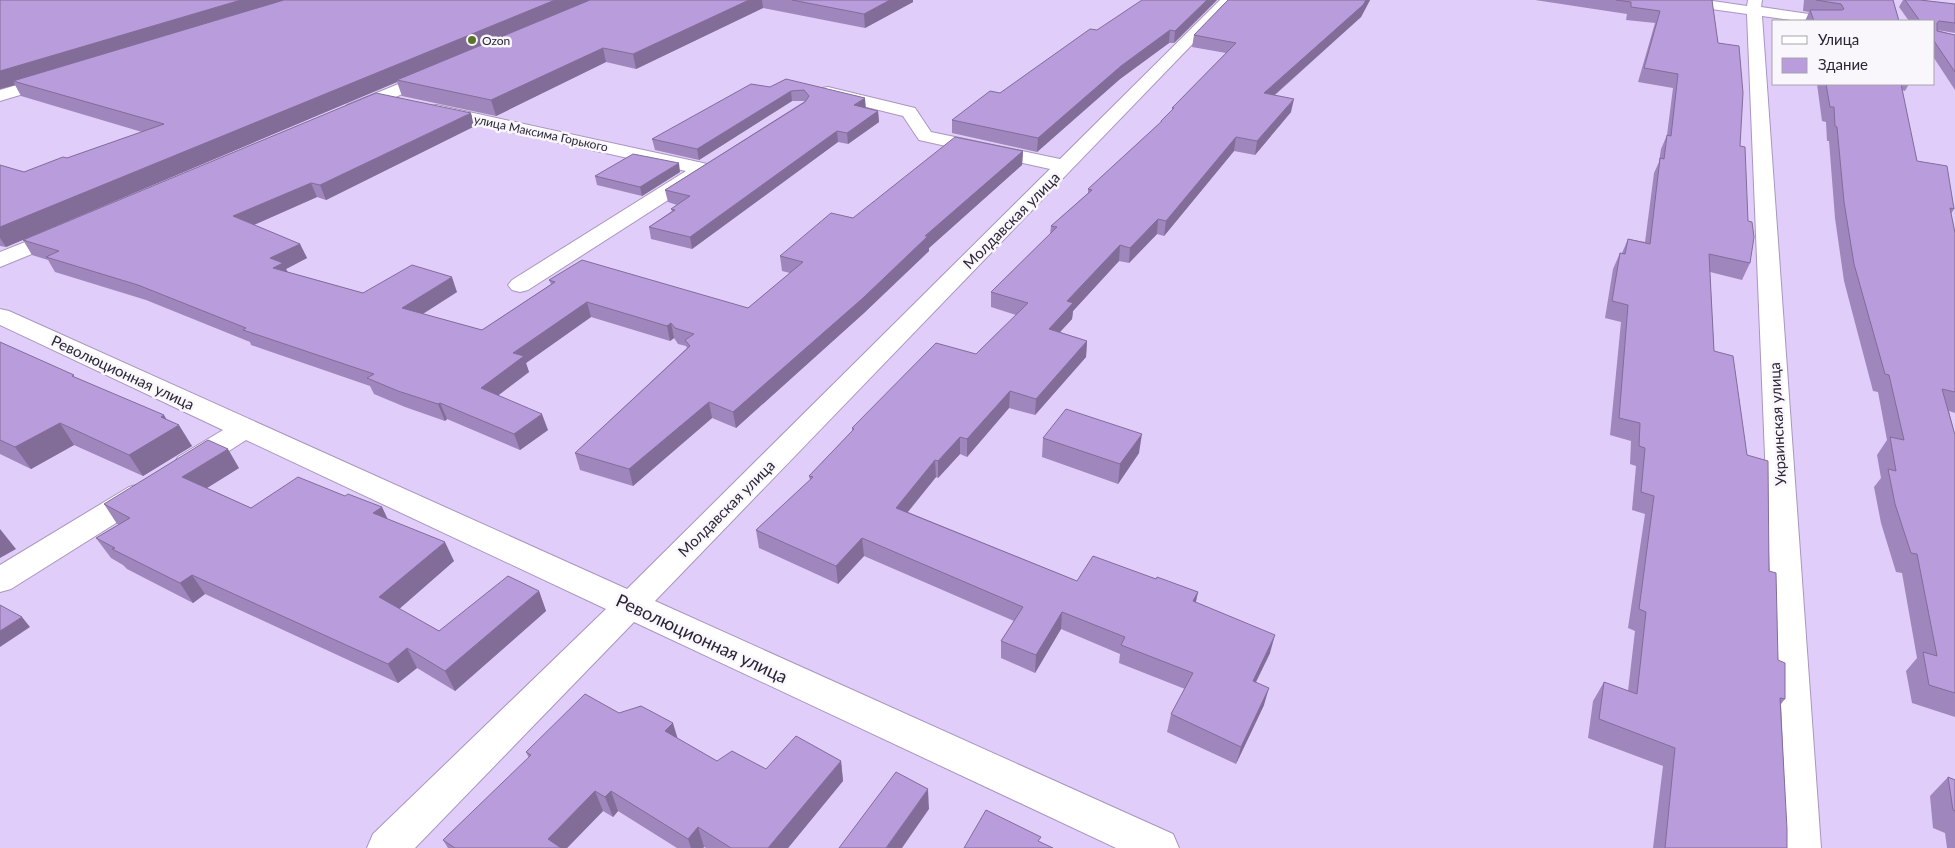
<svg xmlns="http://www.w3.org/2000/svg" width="1955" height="848" viewBox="0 0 1955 848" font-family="Lato,sans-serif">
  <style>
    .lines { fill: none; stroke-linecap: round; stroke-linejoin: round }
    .minor-casing { stroke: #a896bf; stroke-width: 2 }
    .major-casing { stroke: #a896bf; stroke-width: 2 }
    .minor { fill: #fff; fill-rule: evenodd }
    .major { fill: #fff; fill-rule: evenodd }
    .wall { fill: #9f86bc }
    .shaded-wall { fill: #826d99 }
    .building { fill: #b99cdb; stroke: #826d99 }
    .poi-dot { fill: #5b7427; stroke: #f9f7fc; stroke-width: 2 }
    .labels { text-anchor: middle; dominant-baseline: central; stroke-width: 5; stroke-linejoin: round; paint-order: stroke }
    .far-poi-label { font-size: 12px; fill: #2c2435; stroke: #f9f7fc; text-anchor: start }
    .far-street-label { font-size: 12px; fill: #2c2435; stroke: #f9f7fc }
    .street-label { font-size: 15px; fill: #2c2435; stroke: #f9f7fc }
    .near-street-label { font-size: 18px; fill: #2c2435; stroke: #f9f7fc }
  </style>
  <rect width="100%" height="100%" fill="#e1cdf9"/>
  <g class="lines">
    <defs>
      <path id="minor" d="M1220 0H1235L655 601 1173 834 1179 848H1116L634 622 415 848H367L373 834 606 609 246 440 198 471 188 473 178 471 174 464 178 457 223 430 0 325V309L9 311 627 589 1050 169 919 140 903 116 822 96 820 92 822 88 828 87 915 108 931 132 1060 159Z
        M1668 0H1706L1747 6 1748 0H1762L1761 7 1829 17 1834 18 1836 21H1799L1762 16 1821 848H1781L1747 14 1675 4Z
        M54 74 60 75 62 79 60 83 0 101V90Z
        M437 105 703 163 710 165 713 169 704 177 528 290 520 292 512 290 508 285 512 280 686 171 431 114 428 110 431 106Z
        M140 484 151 487 155 494 151 501 11 589 0 592V565L129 487Z"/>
      <path id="major" d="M433 70 439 72 441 75 439 78 359 113 353 114 347 113 344 109 347 105Z
        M63 227 71 228 74 233 71 238 0 267V252Z"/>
    </defs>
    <use href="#minor" class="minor-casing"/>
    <use href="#major" class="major-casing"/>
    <use href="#minor" class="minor"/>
    <use href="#major" class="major"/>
  </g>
  <path class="wall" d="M0 0H913V2L865 28 763 8 636 69 606 62 496 116 402 96 397 82 6 247 0 246V165L24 172 67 158 142 132 21 96 15 85 0 89Z
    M1217 0 1174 43H1169L1120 79 1037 152 952 133V120L1000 93 1097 30Z
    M1228 0H1370L1361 17 1275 95 1291 112 1255 155 1234 151 1164 236 1157 234 1129 263 1119 261 1073 311 1072 319 1060 332 1087 341 1086 357 1035 415 1009 408 967 457 960 454 938 478 936 477 908 512 1077 581 1156 579 1198 592 1196 602 1270 653 1256 682 1264 705 1236 764 1167 732 1171 714 1185 689 1119 663 1120 654 1061 629 1035 673 1001 658V641L1014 621 864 556 838 584 759 548 756 530 810 480 809 476 852 431V428L976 354 1016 315 991 307V292L1050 234 1051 226 1088 193V189L1160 123 1161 121 1172 110V108L1226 53 1192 47 1194 35Z
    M1535 0H1712L1718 43 1740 146 1748 221 1750 263 1742 280 1710 272 1714 351 1747 455 1769 571 1778 660 1785 699 1781 704 1787 848H1653L1663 766 1588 738 1593 701 1604 682 1628 691 1635 631 1628 628 1645 514 1632 510 1636 466 1630 464 1631 441 1610 435 1621 322 1605 318 1613 269 1620 253H1622L1628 239 1645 242 1654 173 1659 162 1661 149 1667 135 1673 88 1638 82 1655 23 1626 20 1627 14Z
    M1804 0H1893L1899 21H1805L1809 12 1803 11Z
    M1903 0H1920L1955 4V33L1937 30 1955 35V90L1934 58V21H1909L1899 7Z
    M786 79 866 108 878 111 879 122 848 144 838 142 692 249 651 239 649 227 672 211 671 209 677 205 668 202 665 190 805 101H792L699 160 655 150 652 139 770 87Z
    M1817 84H1909L1905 91 1902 90 1917 161 1954 209 1951 214 1955 233V413L1949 411 1955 435V717L1912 703 1906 671 1917 658 1902 573 1896 572 1881 523 1874 487 1881 478 1877 455 1887 440 1878 392 1873 391 1844 281 1835 218 1829 141H1827L1826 122 1822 121Z
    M475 126 326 200 317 197 254 225 300 244 307 258 286 269 288 272 363 293 457 292 423 314 482 330 551 284 549 280 748 308 790 273 782 271 780 256 853 218 1023 151 1022 165 929 248V251L864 313 736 428 712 418 633 486 580 470 575 453 687 348 686 346 678 344 674 338 670 341 591 317 526 363 529 372 498 395 548 430 520 450 447 419 445 421 405 407 374 394 370 386 251 345 250 342 146 300 55 272 48 260 32 255 23 240Z
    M680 172 642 196 597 185 595 176Z
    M0 342 76 378 166 419 192 446 143 476 74 445 31 469 0 454Z
    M1043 438 1139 453 1118 484 1042 457Z
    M239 468 207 488 251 508 345 496 382 507 387 519 454 561 399 609 439 631 539 591 546 611 455 691 417 668 398 683 205 594 193 603 127 569 123 565 111 558 96 538 119 524H117L104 504Z
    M619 713 678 739 717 761 766 769 841 761 843 781 788 848H706L704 847 703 848H677L618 811 613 817 603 811 567 848H448L443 840 529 758 526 752Z
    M1948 777 1955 780V848H1947L1945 833 1933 828 1930 796Z"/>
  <path class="shaded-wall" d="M241 0H292L13 81 15 85 0 89V71Z
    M555 0H591L397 80V82L6 247 0 238V227Z
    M749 0H762L763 8 636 69 633 54Z
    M890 0H913V2L865 28 864 14Z
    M1207 0H1217L1174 43 1175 31Z
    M1366 0H1370L1361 17 1262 106 1264 93Z
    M1170 30 1169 43 1120 79 1037 152 1038 138 1121 66Z
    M603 48 606 62 496 116 491 100Z
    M791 91 792 101 699 160 697 149Z
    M865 98 866 109 854 105Z
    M1294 99 1291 112 1255 155 1257 141Z
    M878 111 879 122 848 144 847 133Z
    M471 113 475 126 326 200 320 185Z
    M837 131 838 142 692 249 690 237Z
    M1236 137 1234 151 1164 236 1166 221Z
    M1023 151 1022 165 929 248V251L864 313 736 428 733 412 925 236Z
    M679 163 680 172 642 196 640 187Z
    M311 183 317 197 240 231 233 216Z
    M1158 219 1157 234 1129 263 1130 248Z
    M300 244 307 258 286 269 290 278 280 283 270 258Z
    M1120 245 1119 261 1073 311 1072 319 1048 345 1049 329 1067 301Z
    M452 277 457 292 408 323 402 308Z
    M587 302 591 317 526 363 529 372 487 404 481 388 513 353Z
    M671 323 674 338 670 341 667 326Z
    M1087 341 1086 357 1035 415 1036 399Z
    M1010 391 1009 408 967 457V439Z
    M709 402 712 418 633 486 629 469Z
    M440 403 447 419 445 421 438 404Z
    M542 414 548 430 520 450 514 434Z
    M164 415 172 429 179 425 192 446 143 476 129 455 161 417Z
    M60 423 74 445 31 469 15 447Z
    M1142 434 1139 453 1118 484 1120 464Z
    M960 437V454L938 478V461Z
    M228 449 239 468 194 496 182 477Z
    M935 460 936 477 897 525 896 508Z
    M382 507 391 526 373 513Z
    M0 529 16 549 0 558Z
    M862 538 864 556 838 584 836 566Z
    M445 542 454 561 390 617 379 597Z
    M192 575 205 594 193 603 180 583Z
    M539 591 546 611 455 691 445 671Z
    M1198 592 1194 609 1193 601Z
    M1062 612 1061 629 1035 673 1036 655Z
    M22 617 30 627 0 647V631Z
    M1275 635 1270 653 1248 698 1253 681Z
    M407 648 417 668 398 683 388 664Z
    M1269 688 1264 705 1236 764 1241 747Z
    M673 723 679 743 665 731Z
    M841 761 843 781 788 848H768Z
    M928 789 929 809 902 848H886Z
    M595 791 603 811 567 848H552L548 839Z
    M611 791 618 811 613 817 605 797Z
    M698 827 704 847 703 848H691L688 839Z"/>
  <path class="building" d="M0 0H241L0 71Z
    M284 0H555L0 227V165L24 172 63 157 67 158 164 124 13 81Z
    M590 0H749L633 54 603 48 491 100 397 80Z
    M792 0H890L864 14Z
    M1142 0H1207L1175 31 1170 30 1121 66 1038 138 952 120 990 91 1000 93 1090 29 1097 30Z
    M1228 0H1366L1363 5 1264 93 1294 99 1257 141 1236 137 1166 221 1158 219 1130 248 1120 245 1067 301 1073 303 1049 329 1087 341 1036 399 1010 391 967 439 960 437 938 461 935 460 896 508 1077 581 1093 556 1156 579 1157 577 1198 592 1193 601 1275 635 1253 681 1269 688 1241 747 1171 714 1193 673 1121 645 1125 637 1062 612 1036 655 1001 641 1023 607 862 538 836 566 756 530 813 477 809 476 854 429 852 428 936 343 976 354 1028 303 991 292 1057 227 1051 226 1092 190 1088 189 1162 121H1161L1174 108H1172L1236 43 1194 35Z
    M1616 0H1712L1718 43 1739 46 1743 93 1740 146 1745 147 1748 221 1752 222 1754 237 1750 263 1709 254 1714 351 1733 356 1747 455 1768 461 1769 571 1776 573 1778 660 1785 663V699L1780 698 1787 829V848H1665L1675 748 1599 719 1604 682 1637 694 1646 612 1639 609 1654 496 1641 492 1645 448 1639 446 1640 423 1619 418 1628 305 1612 301 1620 253 1625 254 1628 239 1650 244 1660 158 1664 159 1667 135 1671 136 1678 74 1644 68 1660 11 1631 7V2Z
    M1816 0H1893L1899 21H1814L1810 10H1842L1844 9 1841 4Z
    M1905 0H1920L1955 4V23L1939 21 1937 23V31L1955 35V72L1934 41V21H1920Z
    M786 79 865 98 854 105 878 111 847 133 837 131 690 237 649 227 675 210 671 209 690 196 665 190 805 102 809 96 804 90 791 91 697 149 652 139 751 84 770 87Z
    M1826 84H1901L1917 161 1947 166 1954 209 1950 208 1955 233V392L1942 389 1955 435V693L1929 685 1923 652 1937 656 1917 554 1911 553 1895 504 1888 469 1896 471 1890 437 1904 440 1889 375 1885 374 1854 264 1844 202 1837 127 1835 126 1834 107H1830Z
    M376 93 471 113 320 185 311 183 233 216 300 244 270 258 283 263 273 268 363 293 412 265 452 277 402 308 482 330 555 282 549 280 582 260 748 308 803 262 780 256 831 213 853 218 955 137 1023 151 925 236H928L863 298 733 412 709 402 629 469 575 453 690 346 685 340 694 334 675 328 671 323 667 326 587 302 513 353 524 356 481 388 542 414 514 434 440 403 438 404 398 391 367 378 374 374 243 330 246 328 138 285 46 257 59 251 23 240Z
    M633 154 679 163 640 187 595 176Z
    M0 342 74 375 72 376 164 415 161 417 179 425 129 455 60 423 15 447 0 440Z
    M1066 409 1142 434 1120 464 1043 438Z
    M208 440 228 449 182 477 251 508 298 477 345 496 348 494 382 507 373 513 445 542 379 597 439 631 508 576 539 591 445 671 407 648 388 664 192 575 180 583 112 549 115 548 96 538 130 518 104 504Z
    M0 605 22 617 0 631Z
    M585 694 619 713 641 706 673 723 665 731 717 761 732 751 766 769 796 736 841 761 768 848H731L698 827 688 839 611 791 605 797 595 791 548 839 561 848H455L443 840 531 755 526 752Z
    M896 772 928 789 886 848H839Z
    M1948 777 1955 780V811L1953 810Z
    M986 810 1041 837 1038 841 1053 848H964Z"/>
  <circle class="poi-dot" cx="472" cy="40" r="5"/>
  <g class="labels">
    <g class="far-poi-label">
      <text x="482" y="40">Ozon</text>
    </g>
    <g class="far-street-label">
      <text transform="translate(541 133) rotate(12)">улица Максима Горького</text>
    </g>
    <g class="street-label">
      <text transform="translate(1011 220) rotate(-45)">Молдавская улица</text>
      <text transform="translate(123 372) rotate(25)">Революционная улица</text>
      <text transform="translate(1777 424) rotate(-93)">Украинская улица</text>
      <text transform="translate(726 508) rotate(-45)">Молдавская улица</text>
    </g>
    <g class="near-street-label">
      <text transform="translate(702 638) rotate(25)">Революционная улица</text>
    </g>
  </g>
  <rect x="1772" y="20" width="162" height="65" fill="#f9f7fc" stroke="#a7a3ac"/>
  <rect x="1782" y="36" width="25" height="8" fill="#ffffff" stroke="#a7a3ac"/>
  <text x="1818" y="45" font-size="15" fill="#2c2435">Улица</text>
  <rect x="1782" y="58" width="25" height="15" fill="#b99cdb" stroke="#a7a3ac"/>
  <text x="1818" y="70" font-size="15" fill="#2c2435">Здание</text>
</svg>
